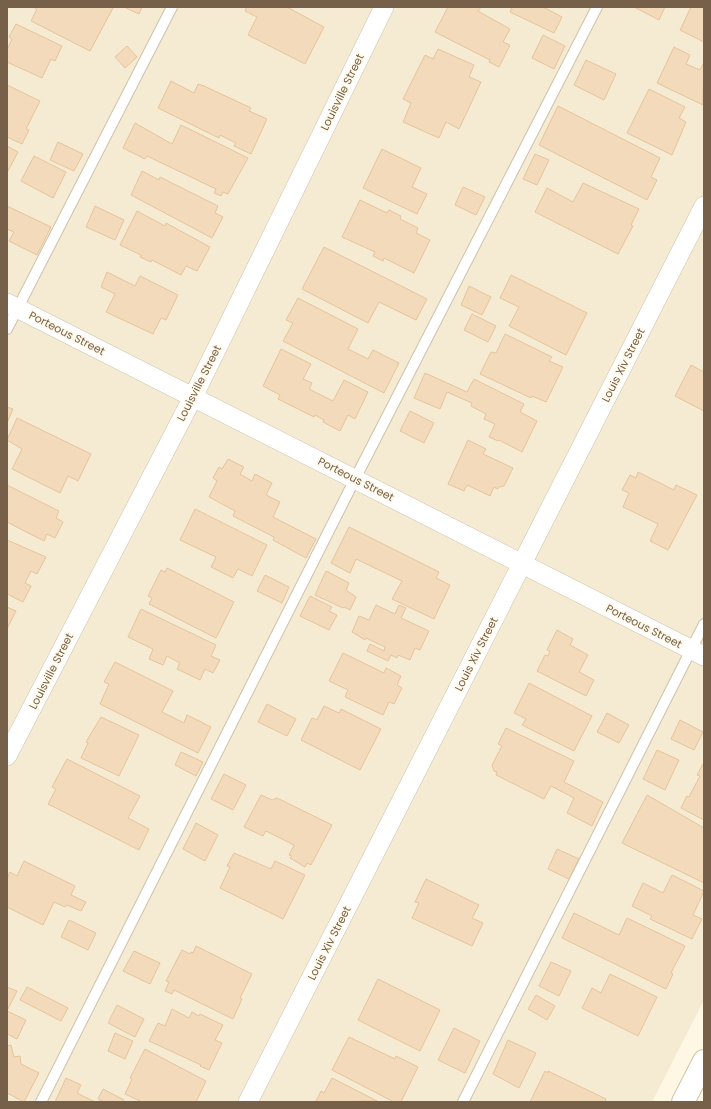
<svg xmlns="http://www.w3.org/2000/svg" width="711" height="1109" viewBox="0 0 711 1109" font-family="Poppins,sans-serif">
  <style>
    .residential { fill: #f5ebd2 }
    .building { fill: #f3dabb; stroke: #e7c49a }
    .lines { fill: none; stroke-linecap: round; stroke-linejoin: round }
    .service-casing { stroke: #cfc0aa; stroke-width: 12 }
    .minor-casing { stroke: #cfc0aa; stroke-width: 20 }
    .secondary-casing { stroke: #d2c1a7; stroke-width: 24 }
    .service { stroke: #fff; stroke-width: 10 }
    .minor { stroke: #fff; stroke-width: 19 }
    .secondary { stroke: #fff; stroke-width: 22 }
    .labels { text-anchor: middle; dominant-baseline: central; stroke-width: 3.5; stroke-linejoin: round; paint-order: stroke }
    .street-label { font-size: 11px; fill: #776049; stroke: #fffaeb }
  </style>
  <rect width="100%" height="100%" fill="#fdf7e4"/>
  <path class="residential" d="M7 7H704V1000L652 1102H7Z"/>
  <path class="building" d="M33 7H112L113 8 90 51 31 21 37 9Z
    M124 7H142L139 14Z
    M247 7H287L324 27 305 64 248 35 257 17 245 11Z
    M448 7H481L478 11 510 29 503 42 510 45 499 67 489 62 490 60 435 32Z
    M512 7H543L562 17 554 33 510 12Z
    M634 7H665L659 20Z
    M691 7H704V42L680 30Z
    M16 24 62 46 55 61 51 59 42 78 7 62V50L12 39 9 37Z
    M543 35 565 46 554 69 532 58Z
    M127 46 137 57 125 68 115 57Z
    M674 47 690 55 686 64 700 70 704 62 703 105 657 83Z
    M438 49 474 65 469 77 481 82 459 129 446 122 439 138 403 122 411 103 403 99 425 55 433 59Z
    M586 60 616 74 604 100 574 85Z
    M171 81 194 93 198 84 204 86 251 108 249 111 267 119 251 154 234 146 236 143 220 135 219 138 158 108Z
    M7 85 40 101 26 129 29 130 22 144 7 137Z
    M649 89 685 107 679 118 686 122 672 155 627 133Z
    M558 106 660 158 651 177 657 180 647 200 539 145Z
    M135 123 172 144 181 125 248 158 228 194 223 192 221 196 214 193 216 189 147 156 145 159 123 148Z
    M58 142 83 154 74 171 50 160Z
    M7 146 18 152 7 173Z
    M382 149 421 168 412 187 427 194 417 214 363 188Z
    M535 154 549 160 537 185 523 179Z
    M34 156 66 172 53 198 21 181Z
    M142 171 159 180 160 177 218 206 215 213 223 217 212 238 131 195Z
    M583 183 639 209 631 225 633 226 618 254 535 212 547 188 573 202Z
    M463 187 485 197 476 215 455 205Z
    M360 200 387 213 389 210 401 216 400 219 418 228 416 233 430 240 414 273 384 258 383 261 373 256 375 252 342 237Z
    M7 206 51 227 37 255 9 241 14 232 7 229Z
    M95 206 124 220 115 240 86 227Z
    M137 211 165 226 166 223 210 247 197 271 186 266 181 275 152 260 151 262 140 257 141 255 120 245Z
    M324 247 427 299 416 320 379 302 368 323 302 289Z
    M107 272 135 286 140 276 178 295 166 320 161 318 153 334 106 312 115 294 101 287Z
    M511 275 587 313 566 355 509 326 519 307 500 298Z
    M469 286 491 297 482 315 461 305Z
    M298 298 358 329 348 349 368 359 373 350 399 363 384 393 283 341 293 323 286 320Z
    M472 314 496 326 488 342 464 330Z
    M505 334 552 357 549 361 563 367 546 402 532 396 531 398 480 374 491 352 496 353Z
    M281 349 311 364 303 379 312 383 309 389 333 401 344 380 368 392 355 419 348 415 340 431 323 422 324 420 315 415 314 417 278 399 280 395 263 386Z
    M691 365 704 372V411L675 396Z
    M425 373 467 392 474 379 524 404 520 412 537 421 522 452 499 440 498 441 489 437 495 424 484 419 486 414 471 406 472 403 447 392 440 409 414 398Z
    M7 407 13 409 7 423Z
    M410 411 434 423 424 443 400 431Z
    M17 418 91 454 78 481 68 476 60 493 12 469 22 449 7 440Z
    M468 440 486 449 483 454 513 468 504 486 499 487 498 489 494 487 490 496 467 485 464 491 448 484Z
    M228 459 244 467 240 474 252 481 255 474 272 483 266 495 280 502 273 517 316 539 306 558 273 540 274 537 233 516 235 511 209 497 217 481 213 478 219 467 222 469Z
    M638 472 674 490 676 485 697 495 668 550 650 541 658 524 623 507 629 493 622 490 630 475 636 478Z
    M7 485 59 511 56 518 63 522 55 538 47 534 44 541 7 522Z
    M195 509 267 545 252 576 238 569 233 578 211 567 216 557 180 540Z
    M349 527 439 572 436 578 450 585 434 619 392 599 402 581 356 559 350 573 331 563Z
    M7 540 46 557 37 574 31 571 25 583 31 586 23 602 7 594Z
    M167 568 234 602 216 638 149 604 152 598 148 596 161 570 165 572Z
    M326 571 349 583 346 590 356 597 350 610 344 607 343 608 315 595Z
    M265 575 289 587 282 603 257 591Z
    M310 596 332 607 329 611 337 615 329 630 300 616Z
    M376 605 395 614 399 605 406 608 401 618 429 631 420 650 415 648 410 660 398 655 397 658 391 655 388 661 367 651 370 644 384 651 385 647 366 638 365 640 352 632 359 616 369 620Z
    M7 607 16 611 7 629Z
    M141 609 216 645 211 656 220 660 213 673 205 669 200 680 177 669 180 663 167 656 163 665 149 659 153 649 128 637Z
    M557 630 573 639 570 645 588 655 579 672 594 680 586 696 537 671 545 655 548 656 550 651 547 650Z
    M343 653 384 673 386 668 401 676 397 685 402 688 394 704 389 702 383 715 345 697 348 690 329 681Z
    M115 662 173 691 162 712 184 723 187 715 211 727 198 753 100 704 109 684 104 682Z
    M529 683 592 716 574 751 522 725 526 719 514 713Z
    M267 704 296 719 287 736 258 722Z
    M324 706 339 713 341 709 381 729 360 770 301 740 312 718 317 720Z
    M607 713 629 725 619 743 597 732Z
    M101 717 139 735 119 776 81 758 88 743 86 742Z
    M680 720 703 732 694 750 671 739Z
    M506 728 574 761 564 782 603 802 592 826 567 813 574 798 551 786 544 799 496 775 497 772 494 771 492 765 502 746 498 744Z
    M657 750 679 760 665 790 643 779Z
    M181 752 203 762 196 776 175 765Z
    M67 759 140 796 128 818 149 829 139 850 48 804 56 789 52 787Z
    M703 764H704V820L681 808 687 796 689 797 700 776 697 775Z
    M224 774 246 785 233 810 211 799Z
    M261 795 272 800 277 798 332 825 311 865 307 863 305 867 290 858 292 856 289 855 294 845 266 831 263 836 244 827Z
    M647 795 704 828V883L622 843Z
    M196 823 218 835 205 861 183 849Z
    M557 849 579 859 569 879 548 869Z
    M234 853 271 869 275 861 305 875 283 919 220 888 230 867 227 866Z
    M24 861 75 886 71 895 86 902 81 911 67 905 65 907 54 902 43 925 7 907V879L10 872 17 876Z
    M672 875 704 891 693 915 702 919 692 939 650 919 652 916 632 906 643 883 663 893Z
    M426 879 479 905 472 918 483 923 472 946 412 918 419 903 415 902Z
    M574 913 619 935 627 918 685 946 671 973 673 974 666 989 562 938Z
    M69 920 96 933 88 950 61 937Z
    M196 946 252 974 240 998 242 999 233 1019 174 990 172 994 165 991 169 982 166 981 182 950 190 954 191 952 193 953Z
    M134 951 160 963 150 984 123 971Z
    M551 962 571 971 559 996 539 986Z
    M610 974 657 997 638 1036 582 1008 592 988 601 993Z
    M378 979 440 1010 420 1051 358 1020Z
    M7 987 17 991 7 1011 26 1020 17 1039 7 1034Z
    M27 987 68 1008 61 1021 20 1000Z
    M536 995 555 1006 547 1020 528 1009Z
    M117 1005 144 1019 135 1037 108 1023Z
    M172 1009 189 1018 192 1012 199 1016 200 1014 223 1025 215 1040 222 1043 209 1070 200 1066 201 1065 149 1041 158 1023 165 1026Z
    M454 1028 480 1041 465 1073 438 1060Z
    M115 1033 133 1041 125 1059 108 1051Z
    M349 1037 395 1059 396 1056 418 1067 401 1102H394L332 1070Z
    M508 1040 536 1053 519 1088 493 1074Z
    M11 1045 14 1057 20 1056 21 1064 39 1073 24 1102 7 1093V1046Z
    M145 1049 206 1081 196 1102H142L125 1094 132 1079 130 1078Z
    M545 1071 548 1073V1071L606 1099 605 1102H530Z
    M66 1078 81 1085 77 1093 95 1102H55Z
    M332 1078 377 1101 319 1102 316 1101 321 1091 324 1093Z
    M103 1089 124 1100 123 1102H104L98 1099Z"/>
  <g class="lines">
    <defs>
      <path id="service" d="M7 329 172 7
        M41 1102 355 479 597 7
        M463 1102 704 624"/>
      <path id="minor" d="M7 303 704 656
        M7 756 193 397 384 7
        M248 1102 704 206"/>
      <path id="secondary" d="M683 1102 704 1061"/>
    </defs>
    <use href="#service" class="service-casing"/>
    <use href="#minor" class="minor-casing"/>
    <use href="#secondary" class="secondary-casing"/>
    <use href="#service" class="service"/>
    <use href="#minor" class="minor"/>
    <use href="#secondary" class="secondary"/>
  </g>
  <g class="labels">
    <g class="street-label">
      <text transform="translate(342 92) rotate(-64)">Louisville Street</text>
      <text transform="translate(67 333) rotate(27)">Porteous Street</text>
      <text transform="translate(623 365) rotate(-63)">Louis Xiv Street</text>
      <text transform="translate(199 383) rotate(-63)">Louisville Street</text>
      <text transform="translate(356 479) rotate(27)">Porteous Street</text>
      <text transform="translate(644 626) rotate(27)">Porteous Street</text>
      <text transform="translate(476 654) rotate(-63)">Louis Xiv Street</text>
      <text transform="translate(51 671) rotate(-63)">Louisville Street</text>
      <text transform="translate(329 943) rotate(-63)">Louis Xiv Street</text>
    </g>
  </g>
  <rect width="711" height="1109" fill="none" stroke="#776049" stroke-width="16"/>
</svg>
